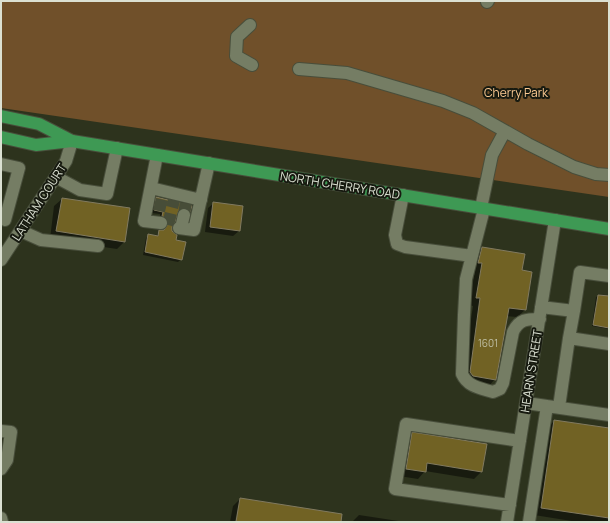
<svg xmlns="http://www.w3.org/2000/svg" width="610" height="523" viewBox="0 0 610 523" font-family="Manrope,sans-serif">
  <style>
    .green { fill: #70502a }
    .shadow { fill: #0007; fill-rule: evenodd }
    .building { fill: #716224; stroke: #817a60 }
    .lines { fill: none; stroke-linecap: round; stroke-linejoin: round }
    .minor-tunnel { stroke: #474d38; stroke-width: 12; stroke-dasharray: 12 6; stroke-linecap: butt }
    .minor-casing { stroke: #484e3b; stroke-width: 14 }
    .major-casing { stroke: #484e3b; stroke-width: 14 }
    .minor { stroke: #757d64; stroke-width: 12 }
    .major { stroke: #3e9954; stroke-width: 12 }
    .labels { text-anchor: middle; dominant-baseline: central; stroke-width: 4; stroke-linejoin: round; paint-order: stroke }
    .number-label { font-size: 10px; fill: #c0c0a6 }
    .park-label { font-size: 12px; fill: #fbc992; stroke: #171a10 }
    .street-label { font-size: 12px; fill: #dbe0d2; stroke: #171a10 }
  </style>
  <rect width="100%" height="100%" fill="#2d331d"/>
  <path class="green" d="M1 1H609V197L1 108Z"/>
  <path class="shadow" d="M157 198 191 206 190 211 187 214 183 210H178L171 227 181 259 178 262 143 255 146 238 149 235 156 237 160 231H164L166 228 165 223 160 219V214L151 213 154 201ZM183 207 187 209H177Z
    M62 199 124 242 117 249 50 239 54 206Z
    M214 203 239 231 233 236 205 232 208 208Z
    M482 248 521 271 531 273 525 310 517 317 506 316 495 379 488 387 463 373 473 306 469 305 475 271 471 270 475 256Z
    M598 296 609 297V329L592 326 596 297Z
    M554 421 609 429V522H578L534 515 547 428Z
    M413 434 486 445 481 472 474 479 425 471 418 479 399 476 405 441Z
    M240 499 340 522H237L240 506H238L235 522H230L233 506Z
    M359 515 405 522H352Z"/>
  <path class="building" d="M156 197 192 206 190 212 185 208 179 210 175 222 172 227V231L177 235 176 240 186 242 182 260 145 252 148 234 158 236 159 230H164L168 224V220L162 216 163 212 154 210Z
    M62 198 130 208 125 242 56 231Z
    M213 202 243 206 240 231 210 227Z
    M482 247 525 254 522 270 532 272 526 310 509 308 496 380 473 376 470 372 480 298H476L482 263H478Z
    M598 295 609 296V328L593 325Z
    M554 420 609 428V518L541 508Z
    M412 432 487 444 482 472 427 463 426 472 406 469Z
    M240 498 342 514 341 522H236Z"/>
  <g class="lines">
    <path class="minor-tunnel" d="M159 211 162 198
      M184 215 186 202
      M168 225 174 200"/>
    <defs>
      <path id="minor" d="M487 2 488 1
        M250 25 237 37 236 56 252 65
        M299 69 347 73 443 101 473 113 528 144 574 167 596 174 609 175
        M157 155 144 221 161 223
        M1 164 19 168 5 220
        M56 177 80 190 107 194 117 148
        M151 188 201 200
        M403 195 395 235 397 244 405 247 472 256
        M481 208 492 155 505 131
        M484 209 466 279 464 315 462 374C468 387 480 388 493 392L500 389 503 383 513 332C519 319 527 319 540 319
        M179 228 194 230 209 163
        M181 228 184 215
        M21 231 41 240 98 246
        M1 260 66 161 72 141
        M541 307 574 311 580 272 609 276
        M569 338 574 311
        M526 403 609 415
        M559 407 569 338 609 344
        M1 431 11 432 7 460 1 469
        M510 505 395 489 406 424 520 441
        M1 518 2 522
        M507 522 555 220
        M529 522 547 406"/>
      <path id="major" d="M1 116 39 124 72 141
        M1 137 36 145 72 141 609 229"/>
    </defs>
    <use href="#minor" class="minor-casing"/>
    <use href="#major" class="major-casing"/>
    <use href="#minor" class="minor"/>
    <use href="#major" class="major"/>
  </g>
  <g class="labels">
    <g class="number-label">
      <text x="488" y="343">1601</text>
    </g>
    <g class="park-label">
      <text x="516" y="92">Cherry Park</text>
    </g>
    <g class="street-label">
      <text transform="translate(340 185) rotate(9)">NORTH CHERRY ROAD</text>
      <text transform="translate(39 202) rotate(-57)">LATHAM COURT</text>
      <text transform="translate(531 371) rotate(-81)">HEARN STREET</text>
    </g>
  </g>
  <rect width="610" height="523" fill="none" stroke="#dbe0d2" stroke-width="4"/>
</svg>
